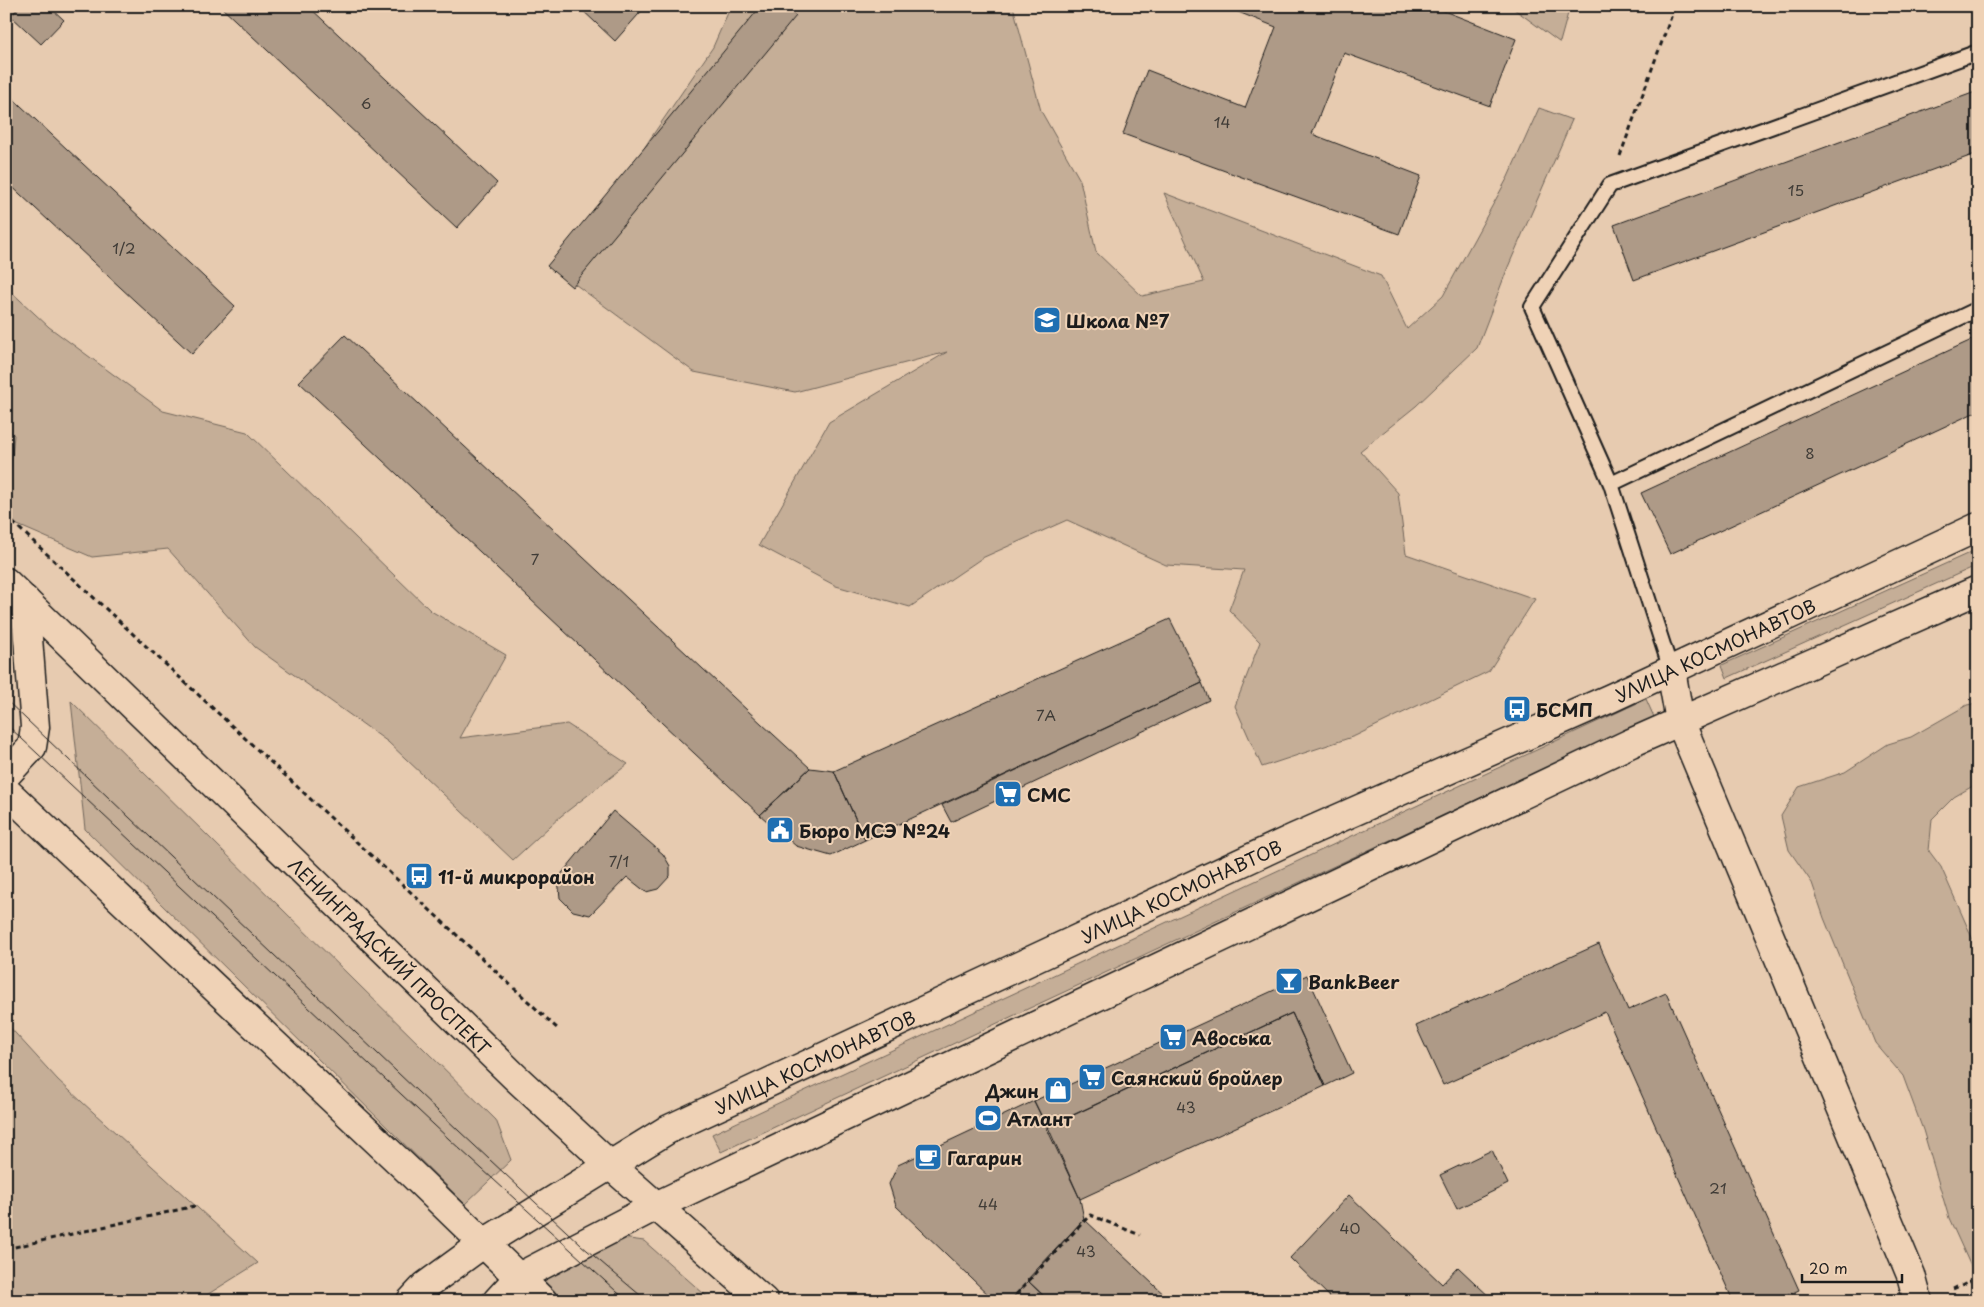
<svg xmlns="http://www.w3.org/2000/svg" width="1984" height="1307" viewBox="0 0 1984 1307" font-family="'Playpen Sans',sans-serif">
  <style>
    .green { fill: #c5ae97; stroke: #70655a }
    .building { fill: #ae9a87; stroke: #1c1c1c }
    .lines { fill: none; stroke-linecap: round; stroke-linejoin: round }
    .lane-casing { stroke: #1c1c1c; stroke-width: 18 }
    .street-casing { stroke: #1c1c1c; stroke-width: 31 }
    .secondary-casing { stroke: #1c1c1c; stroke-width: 31 }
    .path { stroke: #1c1c1c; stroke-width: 3; stroke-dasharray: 5 4; stroke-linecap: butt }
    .lane { stroke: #efd2b6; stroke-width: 14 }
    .street { stroke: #efd2b6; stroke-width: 28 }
    .secondary { stroke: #efd2b6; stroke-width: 28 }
    .tram { stroke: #1c1c1c; stroke-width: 1 }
    .labels { text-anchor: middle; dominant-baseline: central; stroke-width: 4; stroke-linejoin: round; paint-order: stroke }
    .number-label { font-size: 15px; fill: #403c37 }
    .poi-label { font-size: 18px; font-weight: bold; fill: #1c1c1c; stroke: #efd2b6; text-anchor: start }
    .street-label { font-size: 18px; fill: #1c1c1c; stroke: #efd2b6 }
  </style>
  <rect width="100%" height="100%" fill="#e7cbb0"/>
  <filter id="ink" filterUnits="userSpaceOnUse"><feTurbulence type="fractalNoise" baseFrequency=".02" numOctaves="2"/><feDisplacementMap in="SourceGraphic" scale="10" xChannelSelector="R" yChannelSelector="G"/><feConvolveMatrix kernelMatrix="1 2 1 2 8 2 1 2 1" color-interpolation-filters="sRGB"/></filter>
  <g filter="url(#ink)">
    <path class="green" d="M731 6H1013L1041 111 1080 180 1096 252 1142 296 1204 282 1164 193 1381 276 1407 329 1443 296 1508 177 1539 108 1572 120 1508 267 1477 348 1416 406 1360 451 1398 493 1406 554 1535 599 1489 671 1355 736 1262 767 1235 706 1260 642 1229 610 1244 570 1166 565 1067 520 982 558 910 607 836 586 759 545 829 422 947 352 795 392 694 372 564 276 650 139 713 47Z
      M1510 6H1570L1560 42H1559Z
      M6 287 49 327 163 411 247 432 431 611 506 655 460 738 567 724 628 764 561 816 513 860 388 742 255 647 168 549 92 557 6 520 14 435 6 427Z
      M1978 549V565L1727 678 1722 665Z
      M1646 699 1654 717 721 1152 712 1134Z
      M71 701 496 1120 511 1160 465 1204 85 829Z
      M1978 703V783L1954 797 1932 819 1929 851 1941 867 1978 951V1282L1949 1218 1923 1130 1903 1076 1875 1043 1824 918 1812 883 1789 850 1781 816 1799 787 1845 772 1888 744 1911 737 1967 705Z
      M6 1023 58 1080 258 1263 197 1301H6Z
      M600 1235 644 1241 712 1301H564L535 1274Z"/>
    <path class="building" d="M20 6H49L64 20 41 44 11 16Z
      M220 6H308L497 183 457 228Z
      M578 6H646L615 41Z
      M761 6H784L796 16 572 287 547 266Z
      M1223 6H1431L1516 39 1490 106 1344 53 1312 134 1421 176 1399 234 1123 134 1147 70 1245 108 1276 27Z
      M1978 91V153L1634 280 1614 225Z
      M6 92 235 306 192 354 6 181Z
      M345 335 762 724 810 768 760 815 299 382Z
      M1978 337V411L1670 554 1641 493Z
      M1170 619 1202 683 865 840 834 771Z
      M1202 683 1209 700 951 822 942 805Z
      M810 768 834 771 865 840 831 856 796 846 760 815Z
      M613 811 663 854 670 866V876L658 889 646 892 627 877 590 915 573 911 560 898 558 878Z
      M1599 944 1628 1010 1666 993 1799 1290 1774 1301H1733L1605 1012 1443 1085 1416 1026Z
      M1307 975 1352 1073 1325 1086 1292 1013 1047 1127 1034 1101Z
      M1292 1013 1325 1086 1080 1199 1048 1127Z
      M1034 1101 1080 1199 1084 1219 1010 1301H995L896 1206 889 1184 898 1165Z
      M1492 1150 1508 1184 1457 1209 1440 1175Z
      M1349 1195 1442 1284 1458 1267 1494 1301H1334L1290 1258Z
      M1084 1219 1171 1301H1049L1027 1280Z
      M1028 1281 1049 1301H1010Z"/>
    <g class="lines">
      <defs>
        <path id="lane" d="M1611 484 1978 309
          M1671 670 1611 484 1532 307 1610 185 1978 52"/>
        <path id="street" d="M1671 670 1680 721 1911 1275 1918 1301
          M411 1301 425 1286 484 1243
          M497 1301 519 1277 656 1206"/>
        <g id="secondary">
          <path id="s1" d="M6 582 515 1077 610 1165 764 1301"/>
          <path d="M6 775 32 747 35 727 25 600"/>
          <path d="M6 791 410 1172 543 1301"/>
          <path d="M656 1206 1631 743 1978 590"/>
          <path id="s2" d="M484 1243 667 1130 1294 838 1611 698 1978 527"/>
        </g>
      </defs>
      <use href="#lane" class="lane-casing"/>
      <use href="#street" class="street-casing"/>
      <use href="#secondary" class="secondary-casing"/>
      <path class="path" d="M6 12 12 6
        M1620 156 1675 6
        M6 516 559 1030
        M6 1249 195 1206
        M1953 1289 1978 1277
        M1010 1301 1090 1215 1140 1235"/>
      <use href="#lane" class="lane"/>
      <use href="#street" class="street"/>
      <use href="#secondary" class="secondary"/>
      <path class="tram" d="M6 700 459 1131 581 1245 647 1301
        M6 724 449 1139 627 1301"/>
    </g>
  </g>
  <defs>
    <symbol id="school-square" viewBox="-11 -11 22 22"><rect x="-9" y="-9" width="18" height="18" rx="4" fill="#1f6fb2" stroke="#efd2b6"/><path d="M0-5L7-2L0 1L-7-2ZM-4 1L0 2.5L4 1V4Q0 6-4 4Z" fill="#fff"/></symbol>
    <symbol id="bus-square" viewBox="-11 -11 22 22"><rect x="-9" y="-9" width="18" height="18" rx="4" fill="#1f6fb2" stroke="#efd2b6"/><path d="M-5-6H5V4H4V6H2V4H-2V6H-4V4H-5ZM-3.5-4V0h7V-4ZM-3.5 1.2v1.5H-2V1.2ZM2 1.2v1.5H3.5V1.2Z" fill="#fff"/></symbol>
    <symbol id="supermarket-square" viewBox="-11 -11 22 22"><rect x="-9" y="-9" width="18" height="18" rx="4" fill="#1f6fb2" stroke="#efd2b6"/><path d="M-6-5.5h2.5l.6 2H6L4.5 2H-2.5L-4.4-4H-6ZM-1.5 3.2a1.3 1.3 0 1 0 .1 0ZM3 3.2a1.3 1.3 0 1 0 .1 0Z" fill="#fff"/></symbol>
    <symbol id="civic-square" viewBox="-11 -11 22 22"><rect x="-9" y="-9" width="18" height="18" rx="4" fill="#1f6fb2" stroke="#efd2b6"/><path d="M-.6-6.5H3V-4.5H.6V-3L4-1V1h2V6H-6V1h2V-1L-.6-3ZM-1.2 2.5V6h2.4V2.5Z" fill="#fff"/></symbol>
    <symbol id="bar-square" viewBox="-11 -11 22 22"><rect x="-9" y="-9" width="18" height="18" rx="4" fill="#1f6fb2" stroke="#efd2b6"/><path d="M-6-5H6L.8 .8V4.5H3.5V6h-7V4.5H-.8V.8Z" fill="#fff"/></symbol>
    <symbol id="shop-square" viewBox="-11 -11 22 22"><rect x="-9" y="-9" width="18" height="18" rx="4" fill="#1f6fb2" stroke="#efd2b6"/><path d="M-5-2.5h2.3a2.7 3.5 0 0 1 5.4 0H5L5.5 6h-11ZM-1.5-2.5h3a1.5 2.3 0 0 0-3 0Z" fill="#fff"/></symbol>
    <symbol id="stadium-square" viewBox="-11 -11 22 22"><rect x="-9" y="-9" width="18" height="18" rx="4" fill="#1f6fb2" stroke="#efd2b6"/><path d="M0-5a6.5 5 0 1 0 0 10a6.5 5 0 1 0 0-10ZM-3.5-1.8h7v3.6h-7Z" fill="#fff"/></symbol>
    <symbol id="cafe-square" viewBox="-11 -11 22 22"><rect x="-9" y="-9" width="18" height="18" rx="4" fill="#1f6fb2" stroke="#efd2b6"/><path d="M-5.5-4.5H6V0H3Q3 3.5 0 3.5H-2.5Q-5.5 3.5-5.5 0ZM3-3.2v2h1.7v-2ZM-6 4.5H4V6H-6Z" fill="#fff"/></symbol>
  </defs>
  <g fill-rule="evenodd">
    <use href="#school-square" x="1031" y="304" width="32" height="32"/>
    <use href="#bus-square" x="1501" y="693" width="32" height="32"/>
    <use href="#supermarket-square" x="992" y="778" width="32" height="32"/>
    <use href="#civic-square" x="764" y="814" width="32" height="32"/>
    <use href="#bus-square" x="403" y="860" width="32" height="32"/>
    <use href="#bar-square" x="1273" y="965" width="32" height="32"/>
    <use href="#supermarket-square" x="1157" y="1021" width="32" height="32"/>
    <use href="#supermarket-square" x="1076" y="1061" width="32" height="32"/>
    <use href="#shop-square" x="1042" y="1074" width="32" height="32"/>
    <use href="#stadium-square" x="972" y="1102" width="32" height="32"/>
    <use href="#cafe-square" x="912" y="1141" width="32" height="32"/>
  </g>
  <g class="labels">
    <g class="number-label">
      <text x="366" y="102">6</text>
      <text x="1222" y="121">14</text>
      <text x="1796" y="189">15</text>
      <text x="124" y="247">1/2</text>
      <text x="1810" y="452">8</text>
      <text x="535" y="558">7</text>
      <text x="1046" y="714">7А</text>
      <text x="619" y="860">7/1</text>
      <text x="1186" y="1106">43</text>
      <text x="1718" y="1187">21</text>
      <text x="988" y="1203">44</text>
      <text x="1350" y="1227">40</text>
      <text x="1086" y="1250">43</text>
    </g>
    <g class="poi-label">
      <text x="1066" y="320">Школа №7</text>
      <text x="1536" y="709">БСМП</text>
      <text x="1027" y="794">СМС</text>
      <text x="799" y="830">Бюро МСЭ №24</text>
      <text x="438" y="876">11-й микрорайон</text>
      <text x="1308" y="981">BankBeer</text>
      <text x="1192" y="1037">Авоська</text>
      <text x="1111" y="1077">Саянский бройлер</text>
      <text x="1039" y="1090" text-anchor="end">Джин</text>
      <text x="1007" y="1118">Атлант</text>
      <text x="947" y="1157">Гагарин</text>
    </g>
    <g class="street-label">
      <text stroke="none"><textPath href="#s2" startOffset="1368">УЛИЦА КОСМОНАВТОВ</textPath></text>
      <text stroke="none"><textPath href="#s2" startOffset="782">УЛИЦА КОСМОНАВТОВ</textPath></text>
      <text stroke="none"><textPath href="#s1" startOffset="536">ЛЕНИНГРАДСКИЙ ПРОСПЕКТ</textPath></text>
      <text stroke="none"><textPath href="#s2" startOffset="378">УЛИЦА КОСМОНАВТОВ</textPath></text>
    </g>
  </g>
  <rect width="1984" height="1307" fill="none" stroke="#efd2b6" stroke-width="25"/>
  <rect x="12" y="12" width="1959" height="1282" fill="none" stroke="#1c1c1c" stroke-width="2" filter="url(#ink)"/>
  <path d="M1802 1274v8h100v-8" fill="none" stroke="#1c1c1c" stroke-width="2.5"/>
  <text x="1809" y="1274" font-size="15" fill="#1c1c1c" stroke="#efd2b6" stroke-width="4" paint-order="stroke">20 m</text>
</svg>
